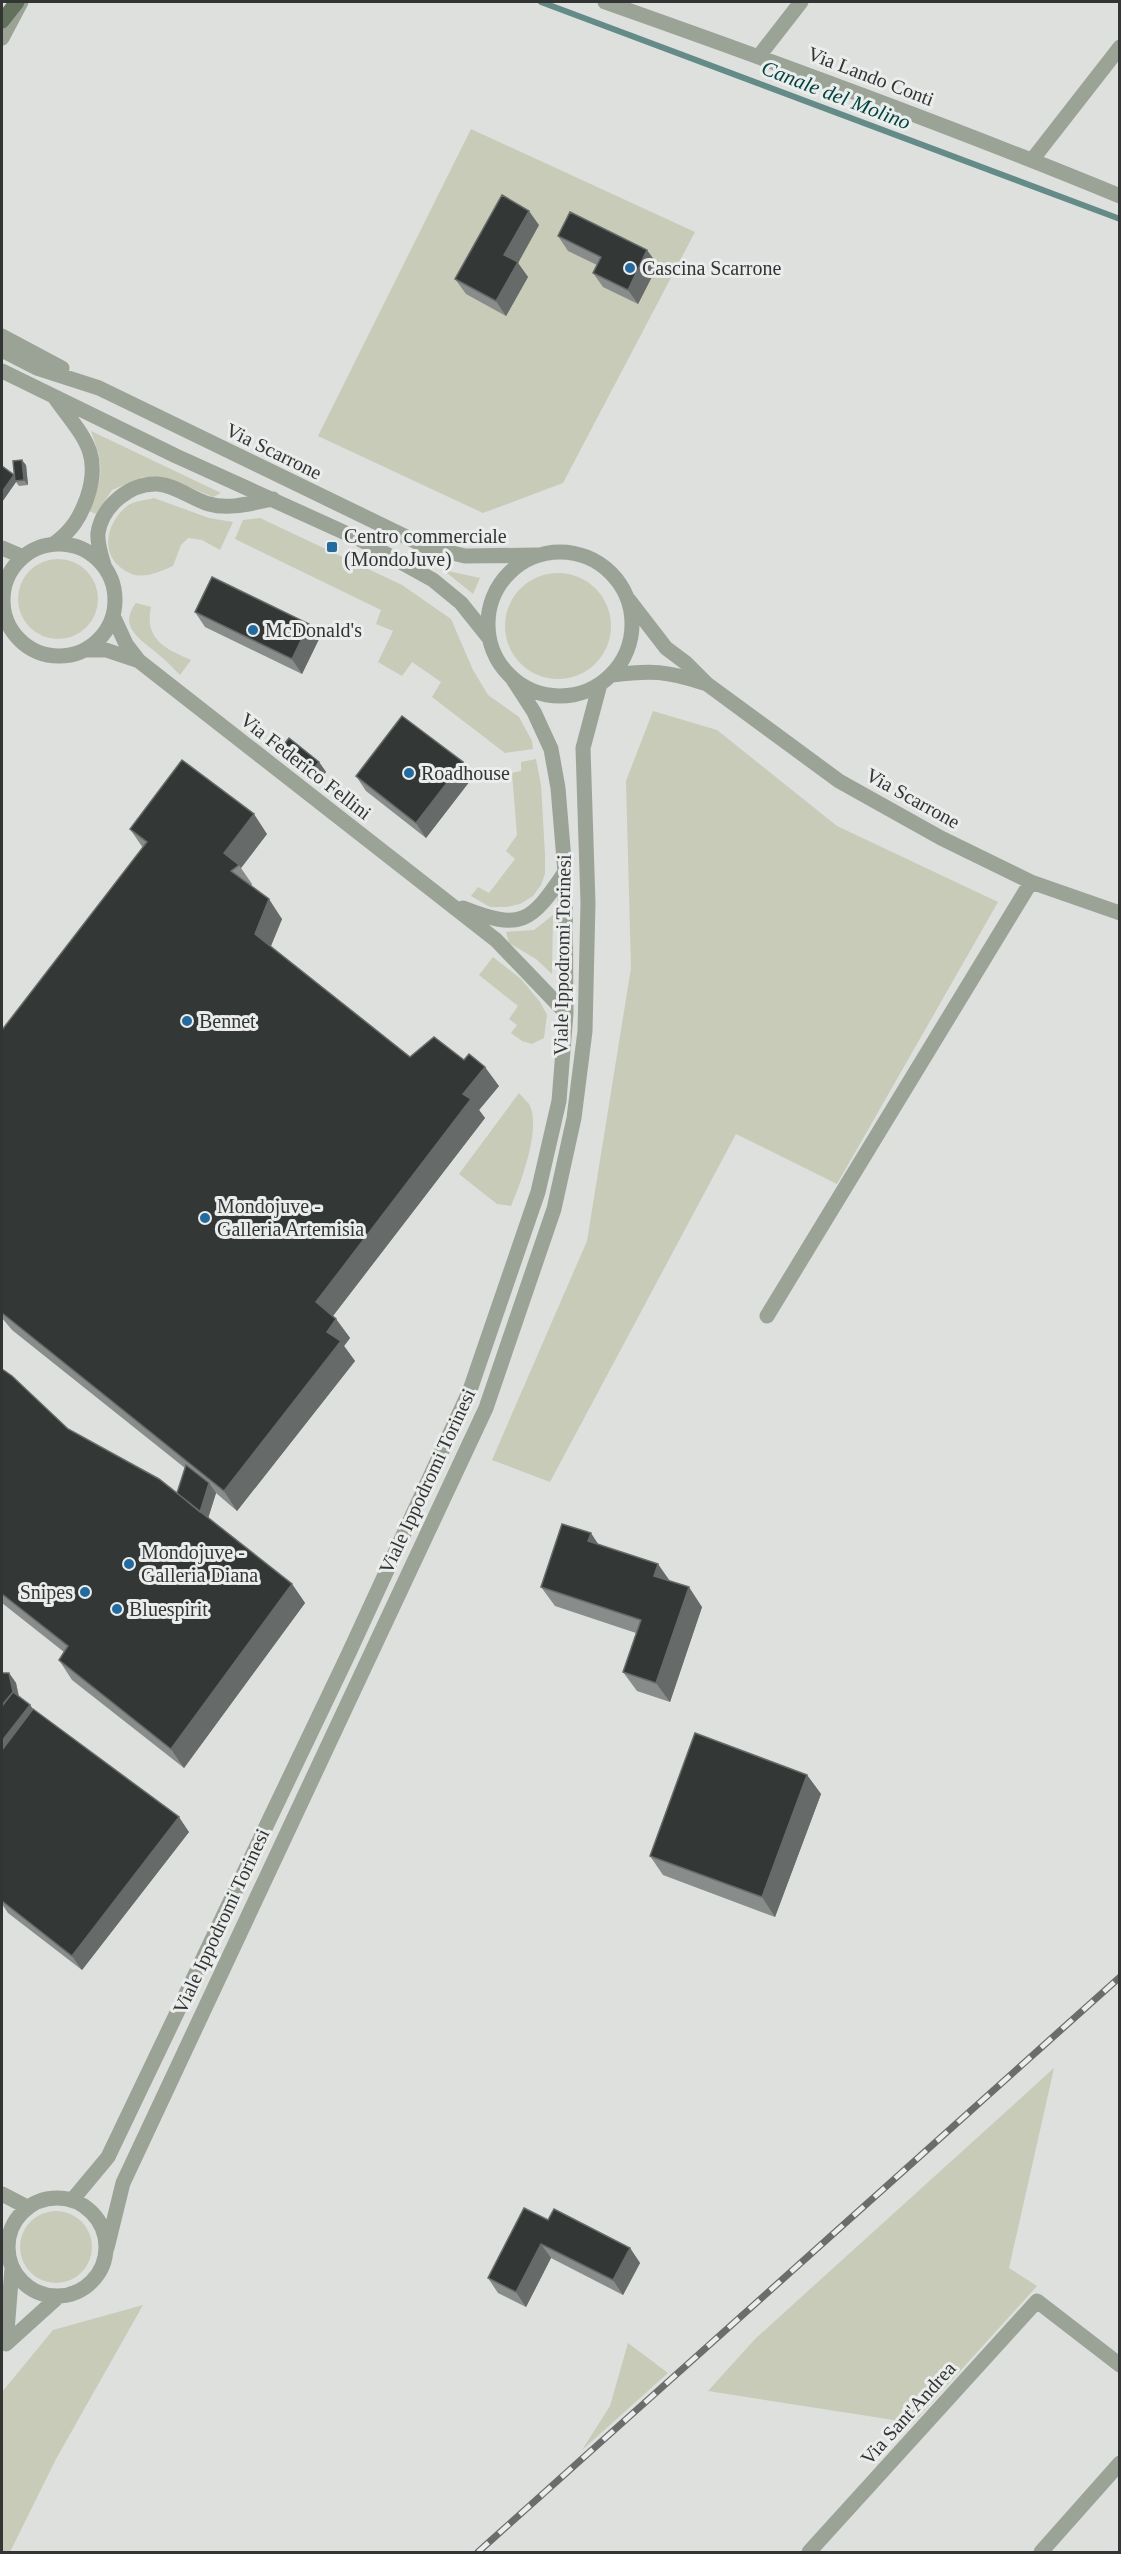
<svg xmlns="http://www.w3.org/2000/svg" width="1121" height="2554" viewBox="0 0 1121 2554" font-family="Georgia,serif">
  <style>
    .green { fill: #c7cbb8 }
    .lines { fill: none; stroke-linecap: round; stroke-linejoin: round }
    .stream { stroke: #648b88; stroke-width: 6 }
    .street { stroke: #9ba397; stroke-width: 15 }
    .primary { stroke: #63715c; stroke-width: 15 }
    .rail-casing { stroke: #6b6d6c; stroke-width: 7 }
    .rail { stroke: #eaedeb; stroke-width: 4.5; stroke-dasharray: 14; stroke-linecap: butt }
    .wall { fill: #888c8a }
    .shaded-wall { fill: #666a68 }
    .building { fill: #333736; stroke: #666a68; stroke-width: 1.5 }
    .poi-dot { fill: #256a9f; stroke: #eaedeb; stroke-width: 2 }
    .labels { text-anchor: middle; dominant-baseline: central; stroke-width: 6; stroke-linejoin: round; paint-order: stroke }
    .street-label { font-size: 20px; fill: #333534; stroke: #eaedeb }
    .poi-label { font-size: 20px; fill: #333534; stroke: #eaedeb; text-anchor: start }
    .water-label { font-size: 21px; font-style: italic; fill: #024340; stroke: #eaedeb }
  </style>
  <rect width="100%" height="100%" fill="#dde0dd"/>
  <path class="green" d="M471 129 695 232 563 483 483 513 318 436Z
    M91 431 221 493 213 497 169 479 143 477 112 490 96 514 89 511C104 474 104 468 91 431Z
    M154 498 209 518 233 522 220 550 202 540 188 538 181 545 173 566C161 571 145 579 132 574 99 561 103 526 127 506 134 501 146 500 154 498Z
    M260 518 402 585 451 619 473 670 488 695 519 717 532 741 533 749 505 753 432 697 441 682 412 662 402 676 378 662 393 631 376 624 381 610 235 539 243 520Z
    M18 599a40 40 0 1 1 80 0a40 40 0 1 1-80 0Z
    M448 571 480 578 473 594 447 573Z
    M505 626a53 53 0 1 1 106 0a53 53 0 1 1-106 0Z
    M136 603 151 607C144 640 166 649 191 660L180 675C173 668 167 661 159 655 142 640 117 628 136 603Z
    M653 711 717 730 837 826 998 902 837 1184 736 1134 550 1482 492 1460 587 1241 631 968 626 781Z
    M536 759 541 785 545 855V874L541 885 533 896 520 904 507 907H490L471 896 478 887 489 893 515 859 506 851 517 835 512 773 521 771V762Z
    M553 915 552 974 536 959 509 943 506 932 534 930Z
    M493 957 521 979 540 1002 547 1015 544 1038 532 1044 522 1041 511 1033 517 1025 509 1019 518 1006 479 975Z
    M519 1093C522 1097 526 1100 529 1104 542 1126 521 1183 511 1206L497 1204 459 1174Z
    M1054 2068 1009 2268 1037 2286 913 2423 708 2391 755 2339Z
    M20 2247a36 36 0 1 1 72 0a36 36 0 1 1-72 0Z
    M143 2305 56 2459 10 2552H2V2392L53 2330Z
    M628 2343 668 2373 582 2450 610 2406Z"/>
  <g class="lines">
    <path class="stream" d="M541 2 1120 219"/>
    <path class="street" d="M605 2C778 63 950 126 1120 196
      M2 38 21 2
      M759 56 801 2
      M1032 160 1120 47
      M2 336 62 368
      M2 350 37 368 99 388 427 547 465 556 537 555
      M2 371 176 456 361 540 433 580 461 603 489 638
      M55 543C71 531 80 518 87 498 103 451 81 435 55 398
      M3 600a56 56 0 1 1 112 0a56 56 0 1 1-112 0Z
      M2 548 23 557
      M488 624a72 72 0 1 1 144 0a72 72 0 1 1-144 0Z
      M104 565C101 555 97 544 98 533 102 506 130 483 157 484 175 485 192 499 209 504 229 510 252 503 273 499
      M629 600 666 648 686 663 707 684 839 781 941 838 1031 882 1120 913
      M114 618 126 644 139 661 496 940 566 1013
      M87 650H106L139 661
      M612 675C652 670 666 671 704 683
      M463 908C521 931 531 923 565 872
      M767 1316 1031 882
      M2 2194 27 2207
      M8 2247a49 49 0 1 1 98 0a49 49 0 1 1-98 0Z
      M73 2199 108 2157 348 1655 470 1390 538 1192 559 1101 566 1013 565 872 558 788 551 749 534 712 512 678
      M107 2248 123 2183 486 1408 554 1209 574 1118 585 1031 588 903 583 748 600 684
      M12 2268 6 2344 58 2297
      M809 2552 1037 2301 1120 2365
      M1041 2552 1120 2463"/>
    <path class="primary" d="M2 21 17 2"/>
    <defs>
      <path id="rail" d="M478 2552 1120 1977"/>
    </defs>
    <use href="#rail" class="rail-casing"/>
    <use href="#rail" class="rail"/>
  </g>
  <path class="wall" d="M539 225 518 263 528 277 506 316 466 294 455 279Z
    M558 236 658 265 638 304 603 287 593 273 597 265 568 251Z
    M26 465 28 485 19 486 16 482 2 502V466L15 477Z
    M195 612 319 639 302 674 205 627Z
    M281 748 319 762 326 772 318 782 288 758Z
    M463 762 473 777 426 838 366 791 356 776Z
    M130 829 267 834 241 868 252 884 251 886 282 919 271 946 410 1057 499 1086 479 1110 485 1118 333 1316 336 1319 350 1338 344 1346 355 1361 237 1511 216 1493 208 1518 292 1584 305 1603 184 1768 72 1680 59 1660 64 1652 2 1603V1369L68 1429 177 1493 185 1468 12 1330 2 1318V1030L143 848Z
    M599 1544 670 1581 702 1607 670 1702 637 1691 623 1672 636 1633 555 1606 541 1587Z
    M2 1673H9L16 1683 19 1696 30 1705 33 1709 189 1832 82 1970 8 1913 2 1904Z
    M807 1775 821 1794 775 1917 663 1875 650 1856Z
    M548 2220 630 2248 640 2263 623 2295 551 2258 526 2307 498 2293 488 2278Z"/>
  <path class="shaded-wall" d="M529 211 539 225 518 263 528 277 506 316 496 301 504 255Z
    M647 250 658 265 638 304 628 290Z
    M22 460 26 465 28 485 24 480Z
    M14 475 17 480 15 481 16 482 2 502V492Z
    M309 624 319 639 302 674 292 659Z
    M319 762 326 772 318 782 311 772Z
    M463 762 473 777 426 838 416 823Z
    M254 814 267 834 241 868 239 865 224 853Z
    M269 899 282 919 268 953 255 934Z
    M485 1067 499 1086 479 1110 485 1118 329 1321 316 1302 463 1094Z
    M336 1319 350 1338 344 1346 355 1361 237 1511 224 1491 327 1332Z
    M209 1483 216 1493 206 1525 199 1515Z
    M591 1533 604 1553 588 1541Z
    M658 1564 672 1584 654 1576Z
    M292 1584 305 1603 184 1768 171 1749Z
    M689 1587 702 1607 670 1702 656 1683Z
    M9 1673 16 1683 22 1714 30 1705 43 1724 2 1785V1741L15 1704Z
    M807 1775 821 1794 775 1917 762 1897Z
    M179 1817 189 1832 82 1970 72 1956Z
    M541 2244 551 2258 526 2307 516 2292Z
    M630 2248 640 2263 623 2295 613 2280Z"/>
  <path class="building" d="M502 195 529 211 504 255 518 262 496 301 455 279Z
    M570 212 647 250 628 290 593 273 601 257 558 236Z
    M22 460 24 480 15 481 13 461Z
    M2 466 14 475 2 492Z
    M212 577 309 624 292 659 195 612Z
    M402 716 463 762 416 823 356 776Z
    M289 738 319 762 311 772 281 748Z
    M182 760 254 814 224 853 239 865 231 871 269 899 255 934 410 1057 434 1037 464 1060 469 1054 485 1067 463 1094 471 1099 316 1302 336 1319 327 1332 341 1341 224 1491 2 1313V1030L147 842 130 829Z
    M2 1369 12 1376 68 1429 159 1479 292 1584 171 1749 59 1660 68 1646 2 1594Z
    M186 1465 209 1483 200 1512 177 1493Z
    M562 1524 591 1533 588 1541 658 1564 654 1576 689 1587 656 1683 623 1672 641 1620 541 1587Z
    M2 1673H9L13 1692 3 1704H2Z
    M13 1692 30 1705 2 1741V1706Z
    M33 1709 179 1817 72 1956 2 1901V1750Z
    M695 1733 807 1775 762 1897 650 1856Z
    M524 2208 548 2220 554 2209 630 2248 613 2280 541 2244 516 2292 488 2278Z"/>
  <g class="poi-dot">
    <circle cx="630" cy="268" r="6"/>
    <rect x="326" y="541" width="12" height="12" rx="3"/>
    <circle cx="253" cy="630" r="6"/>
    <circle cx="409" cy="773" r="6"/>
    <circle cx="187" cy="1021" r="6"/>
    <circle cx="205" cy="1218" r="6"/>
    <circle cx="129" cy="1564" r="6"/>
    <circle cx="85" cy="1592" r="6"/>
    <circle cx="117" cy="1609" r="6"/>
  </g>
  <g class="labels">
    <g class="street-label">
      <text transform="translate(871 76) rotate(21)">Via Lando Conti</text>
      <text transform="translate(274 451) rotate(26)">Via Scarrone</text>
      <text transform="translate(306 766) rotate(38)">Via Federico Fellini</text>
      <text transform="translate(913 798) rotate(29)">Via Scarrone</text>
      <text transform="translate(562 955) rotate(-89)">Viale Ippodromi Torinesi</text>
      <text transform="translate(427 1481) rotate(-65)">Viale Ippodromi Torinesi</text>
      <text transform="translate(221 1921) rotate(-65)">Viale Ippodromi Torinesi</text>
      <text transform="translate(908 2413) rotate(-48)">Via Sant'Andrea</text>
    </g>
    <g class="poi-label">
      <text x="642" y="268">Cascina Scarrone</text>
      <text x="344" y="536">Centro commerciale<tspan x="344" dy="23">(MondoJuve)</tspan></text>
      <text x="265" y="630">McDonald's</text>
      <text x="421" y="773">Roadhouse</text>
      <text x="199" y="1021">Bennet</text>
      <text x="217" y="1206">Mondojuve -<tspan x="217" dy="23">Galleria Artemisia</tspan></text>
      <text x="141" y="1552">Mondojuve -<tspan x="141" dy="23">Galleria Diana</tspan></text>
      <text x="73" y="1592" text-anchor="end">Snipes</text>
      <text x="129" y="1609">Bluespirit</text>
    </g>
    <g class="water-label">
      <text transform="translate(836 95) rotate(21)">Canale del Molino</text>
    </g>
  </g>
  <rect width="1121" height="2554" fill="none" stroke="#333534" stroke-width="6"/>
</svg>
